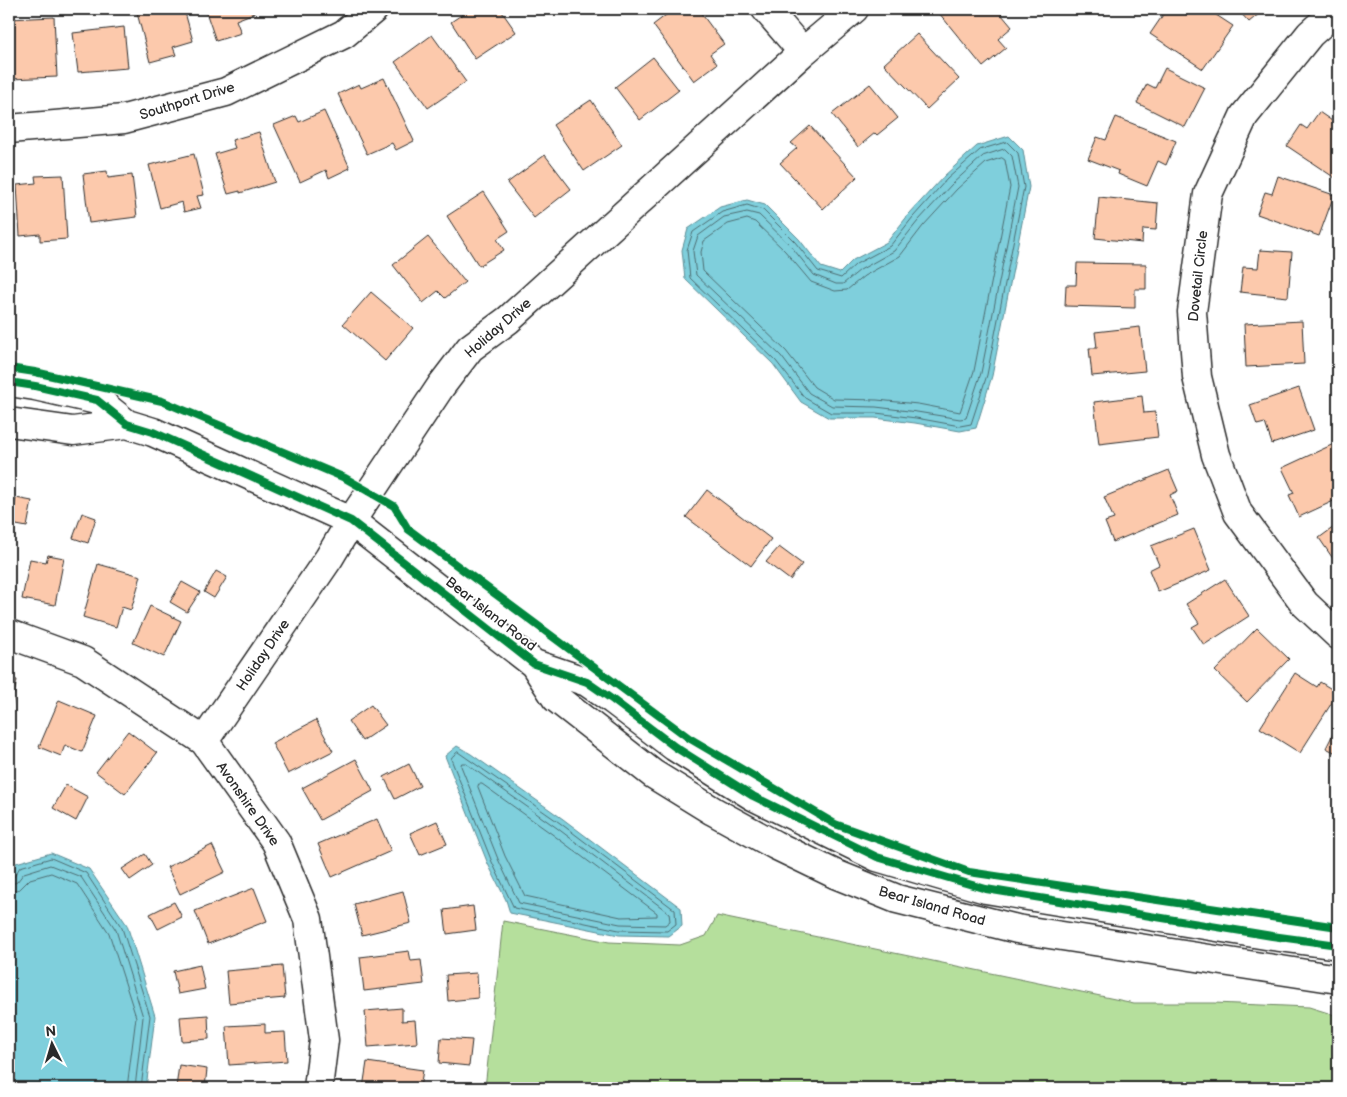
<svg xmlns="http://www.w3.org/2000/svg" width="1347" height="1097" viewBox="0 0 1347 1097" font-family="'Balsamiq Sans',sans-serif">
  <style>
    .green { fill: #b5df9c; stroke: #708564 }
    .water { fill: #7fcfdc; stroke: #5d8d95 }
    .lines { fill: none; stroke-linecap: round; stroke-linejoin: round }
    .shore { stroke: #4d6d72; stroke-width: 1 }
    .building { fill: #fcc9ac; stroke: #2b2b2b }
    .minor-casing { stroke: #2b2b2b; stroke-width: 31 }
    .minor { stroke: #fff; stroke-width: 28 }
    .cycleway-casing { stroke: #fff; stroke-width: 11 }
    .cycleway { stroke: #00873e; stroke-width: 8 }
    .labels { text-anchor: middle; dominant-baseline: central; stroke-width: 4; stroke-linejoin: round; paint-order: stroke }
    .street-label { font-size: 14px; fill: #2b2b2b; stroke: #fff }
  </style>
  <rect width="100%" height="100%" fill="#fff"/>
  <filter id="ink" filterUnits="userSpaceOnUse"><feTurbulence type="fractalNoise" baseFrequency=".02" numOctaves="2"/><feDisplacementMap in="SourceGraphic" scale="10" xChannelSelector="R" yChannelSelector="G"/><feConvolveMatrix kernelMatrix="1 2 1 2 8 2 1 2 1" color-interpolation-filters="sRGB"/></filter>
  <g filter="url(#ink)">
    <path class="green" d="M717 916 1134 1003H1214L1309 1007 1338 1016V1088H485L503 921 609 942 680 945 706 936Z"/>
    <path class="water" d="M1009 136 1023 150 1029 187 992 376 976 428 960 431 915 423 875 418H829L801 402 773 364 685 279 682 250 688 229 720 207 747 200 765 205 799 239 821 267 840 273 853 260 887 242 909 214 944 176 977 146Z
      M457 746 471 754 563 819 681 908 682 926 669 936 619 935 510 913 506 900 488 864 445 756Z
      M51 853 89 869 127 925 155 1016 146 1088H9V877L16 863Z"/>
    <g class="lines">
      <path class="shore" d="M1007 142 1018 153 1024 187 987 375 971 424 960 426 916 418 876 413H831L805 398 776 361 690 278 687 250 693 232 722 212 747 205 763 210 795 242 818 271 841 278 856 264 890 246 913 217 947 179 980 150Z
        M1005 149 1012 156 1018 187 981 373 966 418 960 419 917 412 876 407 832 406 809 393 781 356 696 275 693 251 698 236 724 217 747 212 759 215 791 246 814 275 836 284H843L860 270 894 251 918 221 952 184 983 156Z
        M1002 158 1005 160 1010 187 974 371 960 412 918 404 877 400 834 399 814 387 786 351 703 271 701 252 704 241 728 224 747 219 755 222 785 251 811 282 835 291 847 290 864 276 900 256 923 226 957 189 986 163Z
        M458 752 560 823 675 910 676 924 667 931 619 930 514 908 492 862 451 759 452 757Z
        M462 763H465L557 828 669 913 670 921 665 925 620 924 519 903 498 859 461 766Z
        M479 784H482L552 834 657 913V916L621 917 525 896 505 856 478 787Z
        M9 878 14 877 20 867 51 858 86 873 122 928 150 1016 141 1088
        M9 885 17 882 24 873 50 865 81 877 116 930 143 1017 135 1088
        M9 892 20 889 30 879 51 873 77 884 109 933 136 1017 127 1088"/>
    </g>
    <path class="building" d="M136 9H184L193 41 173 47 176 55 150 62Z
      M205 9H252L254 13 236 20 241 33 216 41Z
      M470 9H500L516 32 475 59 451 22Z
      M667 9H698L724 44 710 54 717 64 694 81 653 25 670 12Z
      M945 9H997L1012 27 998 39 1006 48 983 67 939 13Z
      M1167 9H1207L1233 26 1203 69 1150 34Z
      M1237 9H1265L1249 22Z
      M54 17 57 77 11 79 9 19Z
      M124 27 128 68 78 72 73 33Z
      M917 34 959 79 927 109 884 64Z
      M432 35 466 82 428 108 395 62Z
      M653 57 679 90 640 120 615 87Z
      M1165 68 1205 88 1185 127 1137 103 1147 84 1155 88Z
      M384 78 414 141 396 150 392 143 367 154 338 94 359 84 361 88Z
      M870 84 898 118 877 135 875 133 858 147 832 114Z
      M591 100 622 145 584 171 553 125Z
      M324 111 350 168 329 178 326 170 300 182 274 125 296 116 299 122Z
      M1319 112 1338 125V180L1287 146 1301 125 1307 129Z
      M1116 117 1176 141 1166 165 1158 161 1147 186 1118 174 1119 171 1088 159 1097 137 1106 140Z
      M810 126 857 177 823 209 780 163 797 148 791 143Z
      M259 132 275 182 240 193V191L228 194 215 154 235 148 232 140Z
      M194 154 204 195 197 196 201 208 184 212 182 202 160 208 149 165Z
      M545 155 571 189 534 218 507 183Z
      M107 171 108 178 132 175 137 217 89 223 83 174Z
      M63 175 67 239 40 241V234L20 236 17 185 36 183 35 176Z
      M1278 176 1334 195 1319 236 1257 214 1265 192 1272 194Z
      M484 192 509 231 497 239 504 250 479 266 447 216Z
      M1099 197 1158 203 1156 230 1143 229 1142 243 1095 238Z
      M428 237 465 282 445 298 438 291 423 303 393 265Z
      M1260 250 1292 252 1288 297 1240 292 1243 267 1258 268Z
      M1077 263 1146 264V289H1135V308L1065 306 1066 285H1076Z
      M371 292 413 328 385 361 343 324Z
      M1302 321 1304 364 1246 367 1244 324Z
      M1140 327 1145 371 1092 376 1089 348H1097L1095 332Z
      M1299 388 1314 430 1272 444 1265 423 1257 425 1250 405Z
      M1142 396 1144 413 1155 412 1158 437 1099 444 1094 402Z
      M1338 442V499L1299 517 1289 495 1294 493 1282 468Z
      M1169 470 1178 491 1170 495 1178 515 1113 542 1105 522 1114 519 1104 497Z
      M707 490 771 539 751 566 686 517Z
      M16 498 32 501 27 527 11 524Z
      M82 513 96 518 88 543 73 538Z
      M1338 524V566L1319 538Z
      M1194 529 1211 570 1158 592 1149 570 1159 565 1151 546Z
      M779 547 802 564 790 580 766 562Z
      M48 555 64 558 55 605 22 599 30 559 46 562Z
      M98 564 141 576 131 610 122 607 116 627 83 617Z
      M216 571 227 577 214 598 204 592Z
      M1225 579 1249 616 1204 645 1192 627 1199 623 1186 604Z
      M182 582 200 592 187 612 170 602Z
      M150 606 181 621 164 657 133 643Z
      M1257 628 1289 659 1247 702 1215 671Z
      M1295 673 1317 687 1320 682 1338 693 1300 753 1260 728Z
      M9 678 17 680 9 717Z
      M59 700 97 716 82 752 65 745 61 756 39 747Z
      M371 705 386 725 362 741 348 721Z
      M316 720 333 751 288 774 272 743Z
      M1338 724V754L1326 748Z
      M128 731 157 753 125 794 96 772Z
      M356 759 373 791 320 820 302 788Z
      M409 764 420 786 395 799 384 777Z
      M66 785 88 797 76 821 53 808Z
      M377 819 391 851 332 877 318 844Z
      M437 821 447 844 420 855 410 833Z
      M212 845 225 872 180 894 167 867Z
      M145 854 152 865 130 880 122 869Z
      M254 888 267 921 208 944 195 911Z
      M403 891 411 923 362 935 354 904Z
      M174 902 182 917 158 929 150 914Z
      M473 906 476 930 447 934 444 910Z
      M409 951 411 961 421 960 424 984 364 991 360 957Z
      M200 965 205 989 178 994 173 971Z
      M282 966 285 998 229 1003 226 971Z
      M477 973 478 998 448 1001 446 975Z
      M402 1008V1021L415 1020 417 1043 368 1047 365 1011Z
      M208 1015 209 1039 182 1041 180 1017Z
      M265 1024V1033L285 1032 287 1061 229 1065 226 1026Z
      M441 1038 472 1040 469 1066 439 1063Z
      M367 1062 423 1070 420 1088H363Z
      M179 1065 207 1069 205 1088H176Z"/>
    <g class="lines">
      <defs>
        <path id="minor" d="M766 9 803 52
          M1338 9 1310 34 1244 116 1208 194 1192 312 1197 377 1216 455 1238 513 1305 604 1338 635
          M9 129 124 119 226 92 344 34 374 9
          M9 382 35 386 97 400 127 424 153 432 351 521 534 664 587 682 613 700 675 747 753 796 877 857 986 889 1272 936 1338 945
          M9 422 73 431 127 424
          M9 634 83 661 204 741 276 842 308 919 324 1040 318 1088
          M534 664 556 698 653 774 713 811 775 845 835 874 897 899 1017 929 1338 979
          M204 741 329 558 351 521 441 386 470 348 508 320 803 52 854 9"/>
      </defs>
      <use href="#minor" class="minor-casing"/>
      <use href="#minor" class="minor"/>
      <defs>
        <path id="cycleway" d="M9 368 35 372 162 401 345 478 394 506 408 529 689 738 835 824 969 872 1338 927
          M9 382 35 386 97 400 127 424 153 432 351 521 534 664 587 682 613 700 675 747 753 796 877 857 986 889 1272 936 1338 945"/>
      </defs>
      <use href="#cycleway" class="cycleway-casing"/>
      <use href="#cycleway" class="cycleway"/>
    </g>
  </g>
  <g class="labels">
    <g class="street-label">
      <text transform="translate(187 101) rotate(-17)">Southport Drive</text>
      <text transform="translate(1198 276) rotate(-84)">Dovetail Circle</text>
      <text transform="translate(498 328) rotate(-41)">Holiday Drive</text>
      <text transform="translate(491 614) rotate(38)">Bear Island Road</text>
      <text transform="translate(263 655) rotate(-56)">Holiday Drive</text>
      <text transform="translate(248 804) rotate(55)">Avonshire Drive</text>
      <text transform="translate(932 906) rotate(16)">Bear Island Road</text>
    </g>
  </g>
  <rect width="1347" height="1097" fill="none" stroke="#fff" stroke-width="30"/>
  <rect x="15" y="15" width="1317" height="1067" fill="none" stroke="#2b2b2b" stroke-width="2" filter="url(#ink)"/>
  <g transform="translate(52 1044) rotate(355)" stroke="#ffffff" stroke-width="4" paint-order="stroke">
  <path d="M0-4L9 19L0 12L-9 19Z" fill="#2b2b2b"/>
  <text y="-8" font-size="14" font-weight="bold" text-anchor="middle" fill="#2b2b2b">N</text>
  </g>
</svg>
